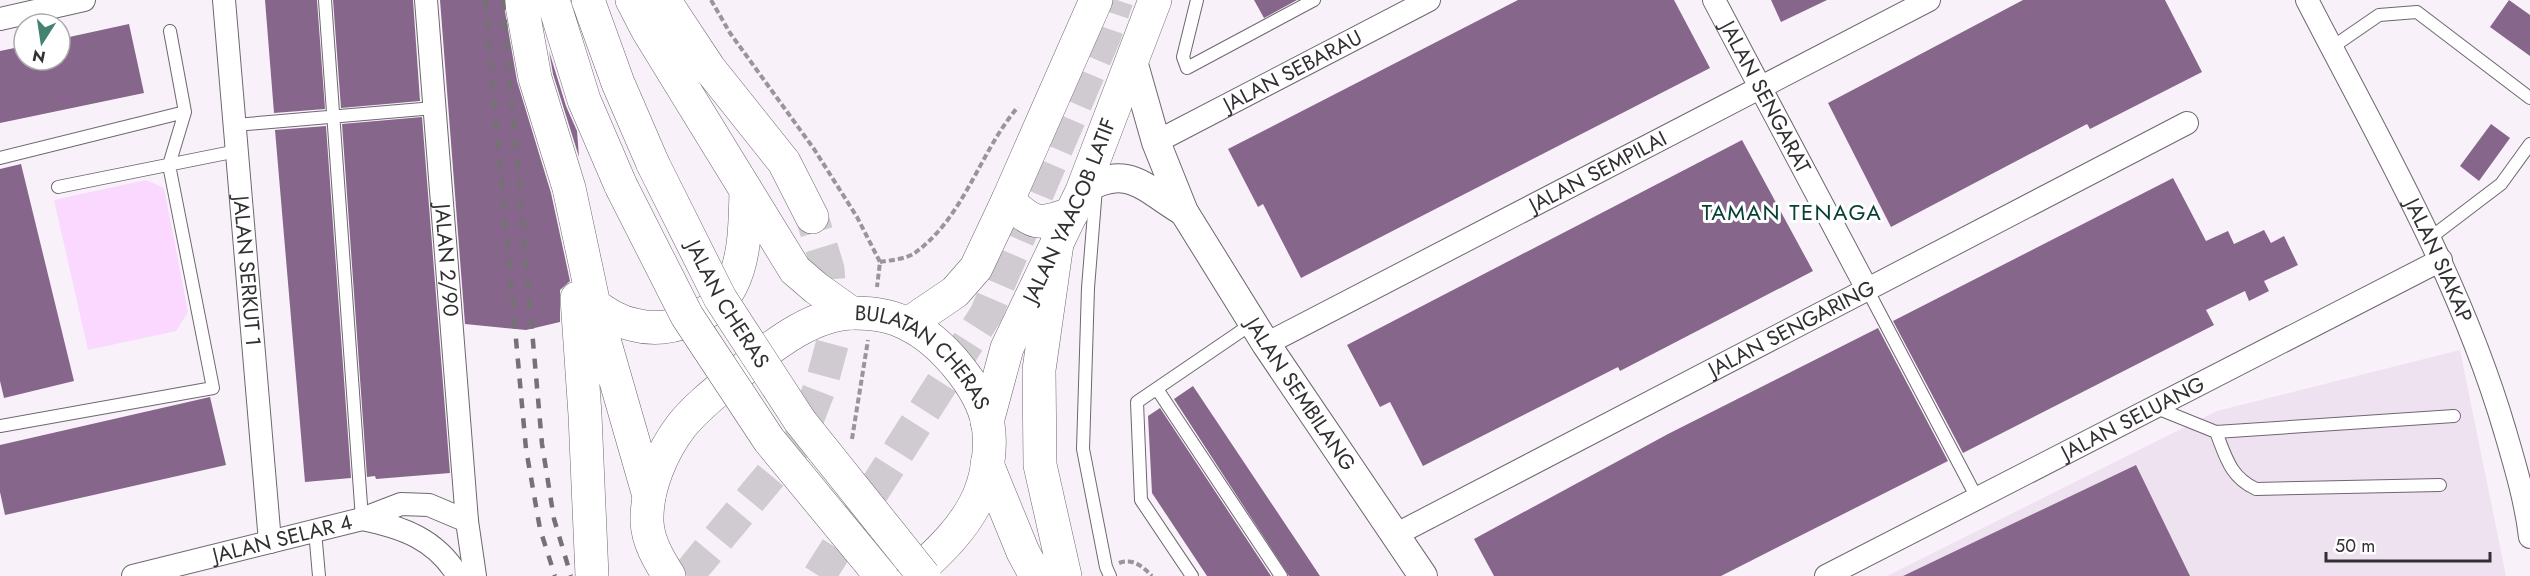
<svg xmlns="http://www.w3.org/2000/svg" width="2530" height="576" viewBox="0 0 2530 576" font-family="Jost,sans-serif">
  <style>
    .built { fill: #efe2f0 }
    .green { fill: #fbd8ff }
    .building { fill: #87668b }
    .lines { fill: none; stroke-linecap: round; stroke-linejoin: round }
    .trunk-tunnel { stroke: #d0cad1; stroke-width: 33; stroke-dasharray: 33 16; stroke-linecap: butt }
    .service-casing { stroke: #6d676e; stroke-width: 14 }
    .minor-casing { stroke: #6d676e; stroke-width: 24 }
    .tertiary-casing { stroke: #6d676e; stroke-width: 30 }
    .secondary-casing { stroke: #6d676e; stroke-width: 34 }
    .trunk-casing { stroke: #6d676e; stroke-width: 34 }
    .path { stroke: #9a959a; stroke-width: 4; stroke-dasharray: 6 3; stroke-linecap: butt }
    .service { stroke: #fff; stroke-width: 12 }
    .minor { stroke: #fff; stroke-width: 22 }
    .tertiary { stroke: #fff; stroke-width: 28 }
    .secondary { stroke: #fff; stroke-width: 33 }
    .trunk { stroke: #fff; stroke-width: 33 }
    .rail { stroke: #757175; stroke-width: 4.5; stroke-dasharray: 10 10; stroke-linecap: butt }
    .trunk-bridge-casing { stroke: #6d676e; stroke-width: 34; stroke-linecap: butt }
    .trunk-bridge { stroke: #fff; stroke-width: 33 }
    .labels { text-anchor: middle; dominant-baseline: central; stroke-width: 6; stroke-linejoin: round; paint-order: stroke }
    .street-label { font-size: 21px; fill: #322f32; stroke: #fff }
    .neighbourhood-label { font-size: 22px; letter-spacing: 1.5px; fill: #084034; stroke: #fff }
  </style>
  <rect width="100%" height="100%" fill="#f8f1f9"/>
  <path class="built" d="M2460 350 2506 576H1887L2217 411Z"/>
  <path class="green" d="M146 180 164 188 188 312 176 331 88 350 54 200Z"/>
  <path class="building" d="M265 0H317L325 109 274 113Z
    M333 0H413L420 101 341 108Z
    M440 0H503L517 81 551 193 570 281 560 290V322L526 330 465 324Z
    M1254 0H1297L1264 18Z
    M1518 0H1674L1710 68 1301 278 1263 204 1258 207 1228 149Z
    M1771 0H1827L1781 22Z
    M2023 0H2165L2202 72 2090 129 2087 124 1891 227 1828 103Z
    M2509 0 2530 15V56L2490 27Z
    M129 24 144 93 0 123V51L24 46V60H60V39Z
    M549 51 566 106 577 131 579 157 553 74Z
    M422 117 450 473 376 479 375 476 367 477 342 124Z
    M2491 124 2510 138 2479 181 2460 166Z
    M326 126 351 478 305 482 275 130Z
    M1742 140 1813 271 1620 371 1618 367 1423 466 1390 402 1380 407 1347 345Z
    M21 164 74 381 4 398 0 381V169Z
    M2173 178 2206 241 2228 231 2234 244 2264 230 2271 243 2284 236 2298 265 2264 281 2269 291 2249 301 2245 291 2206 310 2214 325 1963 453 1893 321Z
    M1878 328 1948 461 1946 462 1721 576H1494L1474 539 1668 434Z
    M1193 386 1320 576H1289L1174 399Z
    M210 397 226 465 5 515 0 492V445Z
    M1160 408 1271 576H1207L1152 493 1148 416Z
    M2136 465 2190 576H1903Z"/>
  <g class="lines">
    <path class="trunk-tunnel" d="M687 576 799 441 822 382 833 341 828 269 812 217
      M819 576 986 314 1105 35 1117 0"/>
    <defs>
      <path id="service" d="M325 0 362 519
        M1197 0 1183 57 1187 68 1314 0
        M2331 48 2379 15 2417 12 2530 98
        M235 125 434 108
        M0 158 185 112
        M58 187 237 151
        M1096 188 1088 288 1083 449 1106 567 1110 576
        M2430 238 2501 184 2530 144
        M1867 289 1977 498
        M1157 389 1281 576
        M2154 407 2216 432 2454 416
        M0 426 213 388 169 165 185 112 170 31
        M2216 432C2226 457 2230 477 2256 489L2440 485
        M315 531 319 576
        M1192 576 1141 500 1137 402 1253 323"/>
      <g id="minor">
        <path id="s1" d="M224 0 270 542"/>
        <path id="s2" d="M426 0 467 521 475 576"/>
        <path id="s3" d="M1714 0 1867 289"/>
        <path id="s4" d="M2307 0C2379 140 2460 278 2505 431 2515 465 2526 502 2530 537"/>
        <path d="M0 19 84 0"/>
        <path id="s5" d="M1156 142 1429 0"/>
        <path id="s6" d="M1266 344 1929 0"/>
        <path d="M362 519C402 527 436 539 458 576"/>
        <path id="s7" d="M1395 535 2187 123"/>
        <path id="s8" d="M133 576 362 519 401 504 429 505 467 521"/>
        <path id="s9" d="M1826 576 2441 260"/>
      </g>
      <g id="tertiary">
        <path id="s10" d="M1133 61 1156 142 1184 212 1266 344 1423 576"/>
        <path d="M1082 191C1127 162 1144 188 1184 212"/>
      </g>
      <g id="secondary">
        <path d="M1008 200C1033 225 1039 226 1072 213"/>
        <path d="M908 324 955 292 976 268 1008 200 1096 0"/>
        <path id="s11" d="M987 422 1007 348 1082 191 1155 0"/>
        <path id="s12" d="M669 576C659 560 648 542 647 522 646 488 662 451 682 425 700 403 725 385 746 367 776 343 815 313 854 313 871 313 892 316 907 324 941 340 981 387 988 424 992 450 987 481 975 504 960 533 936 554 913 576"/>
      </g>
      <path id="trunk" d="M521 0 535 78 569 188 594 305 649 496
        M553 0 584 100 621 186
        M588 0 618 83 653 164
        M632 0 647 29 795 270 816 288 851 313
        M664 0 709 68 784 162 812 217
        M1057 243 1039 370 1040 465 1065 576
        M577 298 585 415 592 576
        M594 305C607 314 619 322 635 325 668 334 715 317 731 286 746 257 745 221 746 190
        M987 464 1023 552 1036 576"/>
    </defs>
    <use href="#service" class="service-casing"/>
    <use href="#minor" class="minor-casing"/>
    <use href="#tertiary" class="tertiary-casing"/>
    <use href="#secondary" class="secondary-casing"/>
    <use href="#trunk" class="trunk-casing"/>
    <path class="path" d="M711 0 730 33 814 149 857 217 880 262 877 287
      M880 262C891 260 908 259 916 252 965 216 980 151 1018 107
      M852 439 868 340
      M1119 563C1133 558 1142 566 1152 576"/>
    <use href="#service" class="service"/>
    <use href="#minor" class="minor"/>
    <use href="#tertiary" class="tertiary"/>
    <use href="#secondary" class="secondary"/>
    <use href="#trunk" class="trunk"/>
    <path class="rail" d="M485 0 526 449 540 529 555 576
      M503 0 542 444 554 519 571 576"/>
    <defs>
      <g id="trunk-bridge">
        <path id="s13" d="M653 164 720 298 800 421 924 576"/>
        <path d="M621 186 687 316 769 440 881 576"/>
      </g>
    </defs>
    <use href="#trunk-bridge" class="trunk-bridge-casing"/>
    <use href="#trunk-bridge" class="trunk-bridge"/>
  </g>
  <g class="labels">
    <g class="street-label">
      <text stroke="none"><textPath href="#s5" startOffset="154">JALAN SEBARAU</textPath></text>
      <text stroke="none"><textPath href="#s3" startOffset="110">JALAN SENGARAT</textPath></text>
      <text stroke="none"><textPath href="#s6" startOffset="374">JALAN SEMPILAI</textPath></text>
      <text stroke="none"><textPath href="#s11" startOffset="228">JALAN YAACOB LATIF</textPath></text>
      <text stroke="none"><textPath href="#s2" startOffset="261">JALAN 2/90</textPath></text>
      <text stroke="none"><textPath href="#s4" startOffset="292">JALAN SIAKAP</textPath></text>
      <text stroke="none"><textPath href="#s1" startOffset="272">JALAN SERKUT 1</textPath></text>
      <text stroke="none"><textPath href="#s13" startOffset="159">JALAN CHERAS</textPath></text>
      <text stroke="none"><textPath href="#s7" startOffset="447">JALAN SENGARING</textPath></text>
      <text stroke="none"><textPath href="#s12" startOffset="459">BULATAN CHERAS</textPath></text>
      <text stroke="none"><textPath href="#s10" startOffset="376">JALAN SEMBILANG</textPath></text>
      <text stroke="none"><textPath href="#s9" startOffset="345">JALAN SELUANG</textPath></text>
      <text stroke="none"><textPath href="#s8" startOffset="154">JALAN SELAR 4</textPath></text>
    </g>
    <g class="neighbourhood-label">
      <text x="1792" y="212">TAMAN TENAGA</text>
    </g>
  </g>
  <g transform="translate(42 42) rotate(192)"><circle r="28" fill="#ffffff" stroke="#adacad" stroke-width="1.5"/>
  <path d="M0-4.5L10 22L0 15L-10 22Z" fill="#428270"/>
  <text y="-9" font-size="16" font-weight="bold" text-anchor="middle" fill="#322f32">N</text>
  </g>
  <path d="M2326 552v9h164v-9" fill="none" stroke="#322f32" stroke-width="3"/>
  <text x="2335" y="552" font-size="18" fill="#322f32" stroke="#ffffff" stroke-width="4.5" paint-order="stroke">50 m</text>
</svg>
